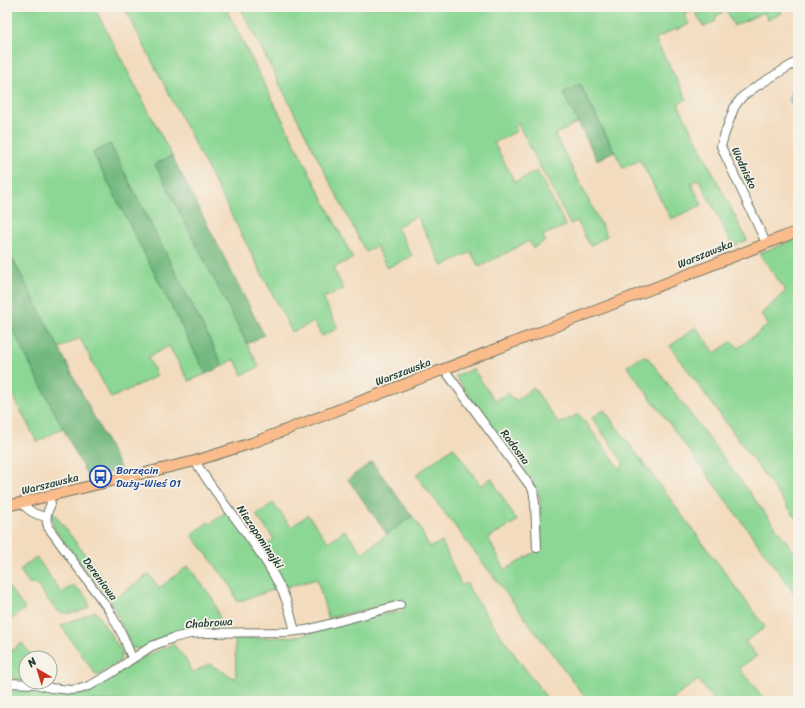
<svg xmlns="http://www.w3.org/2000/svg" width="805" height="708" viewBox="0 0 805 708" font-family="Sriracha,sans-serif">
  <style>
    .green { fill: #8cd794; stroke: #568a64 }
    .forest { fill: #71b87e; stroke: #487a59 }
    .water { fill: #74b2e7; stroke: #4a788e }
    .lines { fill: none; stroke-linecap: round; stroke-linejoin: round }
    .minor-casing { stroke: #697464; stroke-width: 10 }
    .major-casing { stroke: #697464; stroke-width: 12 }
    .minor { stroke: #fff; stroke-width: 8 }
    .major { stroke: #fabc8b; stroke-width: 10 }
    .labels { text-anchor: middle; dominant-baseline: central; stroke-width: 3.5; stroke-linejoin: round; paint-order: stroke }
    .street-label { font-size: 11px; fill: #1f3d34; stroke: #f7f3e8 }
    .transit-label { font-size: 11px; fill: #164399; stroke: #f7f3e8; text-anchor: start }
  </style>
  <rect width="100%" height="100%" fill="#f7f3e8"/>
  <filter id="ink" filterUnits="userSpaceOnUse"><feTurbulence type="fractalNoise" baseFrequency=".025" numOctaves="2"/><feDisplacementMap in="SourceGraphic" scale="8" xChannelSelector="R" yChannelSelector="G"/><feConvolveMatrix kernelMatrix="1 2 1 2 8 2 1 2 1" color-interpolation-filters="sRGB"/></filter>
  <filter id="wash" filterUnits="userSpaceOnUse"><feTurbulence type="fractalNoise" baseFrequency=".012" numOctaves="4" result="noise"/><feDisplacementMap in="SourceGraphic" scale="16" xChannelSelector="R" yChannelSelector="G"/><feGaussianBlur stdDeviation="0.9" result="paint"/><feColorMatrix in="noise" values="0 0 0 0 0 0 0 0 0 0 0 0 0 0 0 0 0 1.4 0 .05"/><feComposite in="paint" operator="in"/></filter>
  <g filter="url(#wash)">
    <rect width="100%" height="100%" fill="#f3dbbe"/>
    <path class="green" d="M9 7H94L172 156 156 164 259 367 242 375 235 359 223 366 110 144 93 153 206 374 189 381 169 346 148 357 157 376 111 398 80 338 59 348 7 248V8Z
      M124 7H225L353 258 333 268 344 289 323 298 338 328 322 336 314 322 292 332Z
      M240 7H779L782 13 768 20 764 12 734 26 726 10 715 17 716 21 704 27 694 10 684 15 689 24 676 30 675 29 655 39 687 99 678 104 747 240 733 246 699 179 691 183 702 205 671 219 640 160 623 168 580 84 563 93 578 122 555 135 607 236 590 246 577 221 570 224 518 124 514 126 517 131 494 143 515 182 537 171 566 226 543 235 545 241 533 248 529 241 479 267 471 252 442 266 417 216 397 227 412 256 387 268 376 246 366 252Z
      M798 239V521L670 346 696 327 715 353 732 341 738 348 768 325 761 314 786 291 759 253Z
      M7 319 63 428 37 442 7 384Z
      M644 356 649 359 798 557V598L627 366Z
      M473 369 495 401 508 393 512 399 514 398 516 401 533 387 559 424 579 414 620 469 624 463 592 418 604 410 765 627 745 642 757 656 739 668 766 701H715L698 680 670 701H588L416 475 453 447 481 486 491 478 517 521 488 538 505 570 540 549V498L537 491 455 376Z
      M273 503 291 527 308 515 328 542 345 530 362 553 412 516 418 524 429 547 442 542 461 585 467 584 471 592 503 639 549 701H7V690L24 688 65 695 80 694 92 690 140 659 155 652 173 644 187 661 192 673 209 664 234 678H236L235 638H267L299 636 333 626 380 615 404 611 398 602 328 618 317 579 283 588 260 550 274 539 256 515Z
      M50 508 117 597 149 574 159 588 188 566 213 599 223 628H207L187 631 151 643 140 649 132 648 111 602 55 530 51 516Z
      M227 511 264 564 278 588 237 602 231 586 192 535 208 522 210 524Z
      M36 557 62 593 73 585C80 590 89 597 89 607 78 613 68 616 56 610L37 585 29 583 20 570Z
      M7 585 25 609 7 622Z
      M95 611 122 652 120 661 97 676 61 626 68 622 80 618Z
      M22 643 33 658H26V679C23 679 19 680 16 679 4 677 7 663 7 654Z"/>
    <path class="forest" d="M580 84 614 151 597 160 563 93Z
      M110 144 223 366 206 374 93 153Z
      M172 156 264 335 247 344 155 164Z
      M7 248 59 348 121 470 88 477 7 319Z
      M372 462 412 516 387 534 348 479Z"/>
    <path class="water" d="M798 85V110C787 104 788 92 798 85Z"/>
  </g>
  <g filter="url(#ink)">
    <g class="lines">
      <defs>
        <path id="minor" d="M766 243 725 155 721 146 725 133 734 108 738 102 743 96 757 86 798 61
          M444 369 533 490 535 503 537 548
          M195 461C222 506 261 545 283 593 289 605 291 618 295 631
          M49 496 51 504C47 512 45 518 48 527L109 610 123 636 132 658
          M22 503C30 512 34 514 46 517
          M7 683 35 684 51 688 71 690 80 689 91 685 112 673 129 661 152 646 173 638 190 634 205 633 288 632 306 630 400 605"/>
        <path id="major" d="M7 506 195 461 252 443 608 306 798 231"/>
      </defs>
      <use href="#minor" class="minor-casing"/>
      <use href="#major" class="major-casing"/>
      <use href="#minor" class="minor"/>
      <use href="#major" class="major"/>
    </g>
  </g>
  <defs>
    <symbol id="bus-ring" viewBox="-11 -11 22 22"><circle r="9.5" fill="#f7f3e8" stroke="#1a4fb4" stroke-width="1.5"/><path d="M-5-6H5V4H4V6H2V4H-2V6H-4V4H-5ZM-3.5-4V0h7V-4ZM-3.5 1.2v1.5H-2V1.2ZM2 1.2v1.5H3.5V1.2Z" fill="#1a4fb4"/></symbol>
  </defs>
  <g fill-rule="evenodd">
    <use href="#bus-ring" x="88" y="464" width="25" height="25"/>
  </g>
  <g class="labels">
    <g class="street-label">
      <text transform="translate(744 168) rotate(65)">Wodnisko</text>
      <text transform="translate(705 254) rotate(-22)">Warszawska</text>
      <text transform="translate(403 372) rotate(-21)">Warszawska</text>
      <text transform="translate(515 447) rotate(53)">Radosna</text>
      <text transform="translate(50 484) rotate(-14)">Warszawska</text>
      <text transform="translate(260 537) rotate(56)">Niezapominajki</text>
      <text transform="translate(100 579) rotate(54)">Dereniowa</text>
      <text transform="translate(209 623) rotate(-4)">Chabrowa</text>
    </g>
    <g class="transit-label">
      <text x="116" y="470">Borzęcin<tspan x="116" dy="13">Duży-Wieś 01</tspan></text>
    </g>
  </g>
  <rect width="805" height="708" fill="none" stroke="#f7f3e8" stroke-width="24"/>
  <g transform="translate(38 670) rotate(322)"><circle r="19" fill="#f7f3e8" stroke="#a1aaa0"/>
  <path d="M0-3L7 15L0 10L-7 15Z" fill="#c8321e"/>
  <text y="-6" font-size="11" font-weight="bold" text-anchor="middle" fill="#1f3d34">N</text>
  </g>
</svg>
